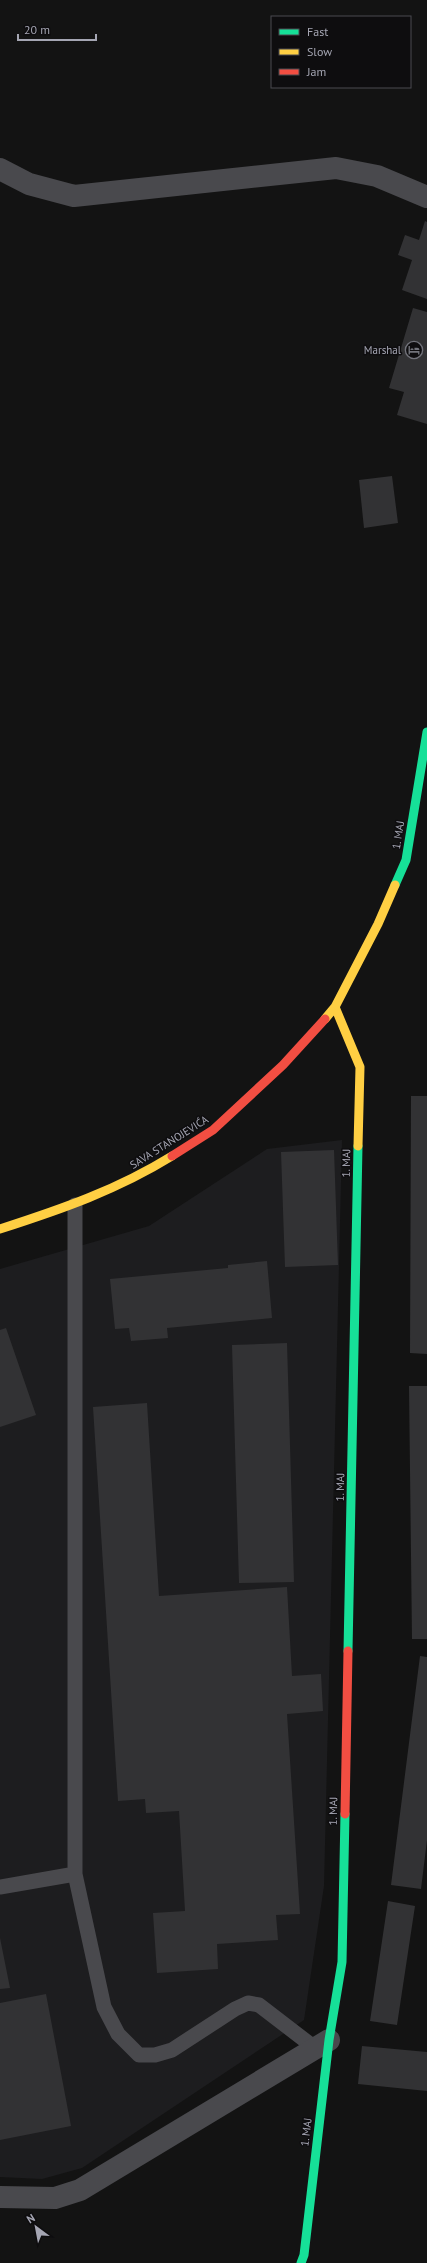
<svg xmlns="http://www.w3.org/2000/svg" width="427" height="2263" viewBox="0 0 427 2263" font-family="'PT Sans',sans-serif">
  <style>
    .built { fill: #1d1d1f }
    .building { fill: #323234 }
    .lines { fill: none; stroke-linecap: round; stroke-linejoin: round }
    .lane { stroke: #49494d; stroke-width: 15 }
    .street { stroke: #49494d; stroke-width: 22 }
    .fast { stroke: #16e098; stroke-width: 9 }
    .slow { stroke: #ffcf43; stroke-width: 9 }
    .jam { stroke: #f24e42; stroke-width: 9 }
    .labels { text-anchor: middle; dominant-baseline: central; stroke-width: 3; stroke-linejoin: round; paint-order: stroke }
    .poi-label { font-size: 11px; fill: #a5a6b3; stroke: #0e0d0f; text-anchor: end }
    .street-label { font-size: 11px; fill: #a5a6b3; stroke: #0e0d0f }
  </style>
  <rect width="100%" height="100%" fill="#131313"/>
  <path class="built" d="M342 1140 324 1886 304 2020 82 2168 42 2179 0 2177V1269L149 1226 267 1149Z"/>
  <path class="building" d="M425 221 427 222V299L402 290 412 260 398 255 405 235 419 240Z
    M413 308 427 312V424L397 415 404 392 389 388Z
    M392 476 398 523 364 528 359 480Z
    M411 1096H427V1354L410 1353Z
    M334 1150 338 1265 285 1267 281 1152Z
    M267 1261 272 1318 167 1328 168 1338 131 1341 129 1328 115 1329 110 1279 228 1268V1265Z
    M6 1328 36 1415 0 1427V1330Z
    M287 1343 294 1582 239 1583 232 1345Z
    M409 1386H427V1639H412Z
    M147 1403 159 1596 287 1587 292 1676 321 1674 323 1711 287 1714 300 1914 276 1915 278 1940 217 1944 218 1969 157 1973 153 1913 185 1911 179 1811 146 1813 145 1799 118 1801 93 1407Z
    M420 1656 427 1657V1840L421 1889 391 1885Z
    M388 1901 415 1906 397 2025 370 2021Z
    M0 1938 10 1988 0 1989Z
    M46 1994 71 2126 0 2140V2003Z
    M362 2046 427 2052V2091L358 2084Z"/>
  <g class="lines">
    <path class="lane" d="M75 1874 104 2007 118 2034 139 2055H155L172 2050 235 2009 248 2003 259 2005 315 2048
      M0 1887 75 1874V1205"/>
    <path class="street" d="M0 169 29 184 74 196 336 168 377 176 427 197
      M0 2197 55 2198 80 2190 329 2040"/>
    <path class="fast" d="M395 885 406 860 427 732
      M348 1651 358 1146
      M301 2263 304 2255 329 2040 342 1962 345 1814"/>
    <path class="slow" d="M335 1007 360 1067 358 1146
      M325 1019 335 1007 378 924 395 885
      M0 1229C62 1209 117 1190 172 1156"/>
    <path class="jam" d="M172 1156 213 1130 283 1065 325 1019
      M345 1814 348 1651"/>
  </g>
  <defs>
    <symbol id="hotel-ring" viewBox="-11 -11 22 22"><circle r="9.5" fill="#0e0d0f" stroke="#72737b" stroke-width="1.5"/><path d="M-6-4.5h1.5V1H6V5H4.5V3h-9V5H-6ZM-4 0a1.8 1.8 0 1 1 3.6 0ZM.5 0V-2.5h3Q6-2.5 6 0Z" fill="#72737b"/></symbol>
  </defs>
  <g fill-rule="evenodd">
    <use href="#hotel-ring" x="404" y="340" width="20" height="20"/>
  </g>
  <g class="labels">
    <g class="poi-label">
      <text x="401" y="350">Marshal</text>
    </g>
    <g class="street-label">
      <text transform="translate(398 835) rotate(-81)">1. MAJ</text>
      <text transform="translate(169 1142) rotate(-32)">SAVA STANOJEVIĆA</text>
      <text transform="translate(346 1163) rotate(-89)">1. MAJ</text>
      <text transform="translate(340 1487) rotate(-89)">1. MAJ</text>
      <text transform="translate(333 1811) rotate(-89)">1. MAJ</text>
      <text transform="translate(306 2132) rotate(-83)">1. MAJ</text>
    </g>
  </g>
  <rect x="271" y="16" width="140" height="72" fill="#0e0d0f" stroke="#4a4a51"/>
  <rect x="279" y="29" width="20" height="6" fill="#16e098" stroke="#4a4a51"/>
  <text x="307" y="36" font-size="12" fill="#a5a6b3">Fast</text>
  <rect x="279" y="49" width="20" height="6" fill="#ffcf43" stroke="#4a4a51"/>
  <text x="307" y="56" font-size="12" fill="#a5a6b3">Slow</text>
  <rect x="279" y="69" width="20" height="6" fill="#f24e42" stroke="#4a4a51"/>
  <text x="307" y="76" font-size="12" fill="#a5a6b3">Jam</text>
  <g transform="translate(36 2227) rotate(328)" stroke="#0e0d0f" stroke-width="3" paint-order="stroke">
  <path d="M0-3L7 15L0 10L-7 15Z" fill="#a5a6b3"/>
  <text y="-6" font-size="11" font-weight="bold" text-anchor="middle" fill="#a5a6b3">N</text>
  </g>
  <path d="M18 34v6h78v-6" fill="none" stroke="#a5a6b3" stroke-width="2"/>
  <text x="24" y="34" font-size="12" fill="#a5a6b3" stroke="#0e0d0f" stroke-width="3" paint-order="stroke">20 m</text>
</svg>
